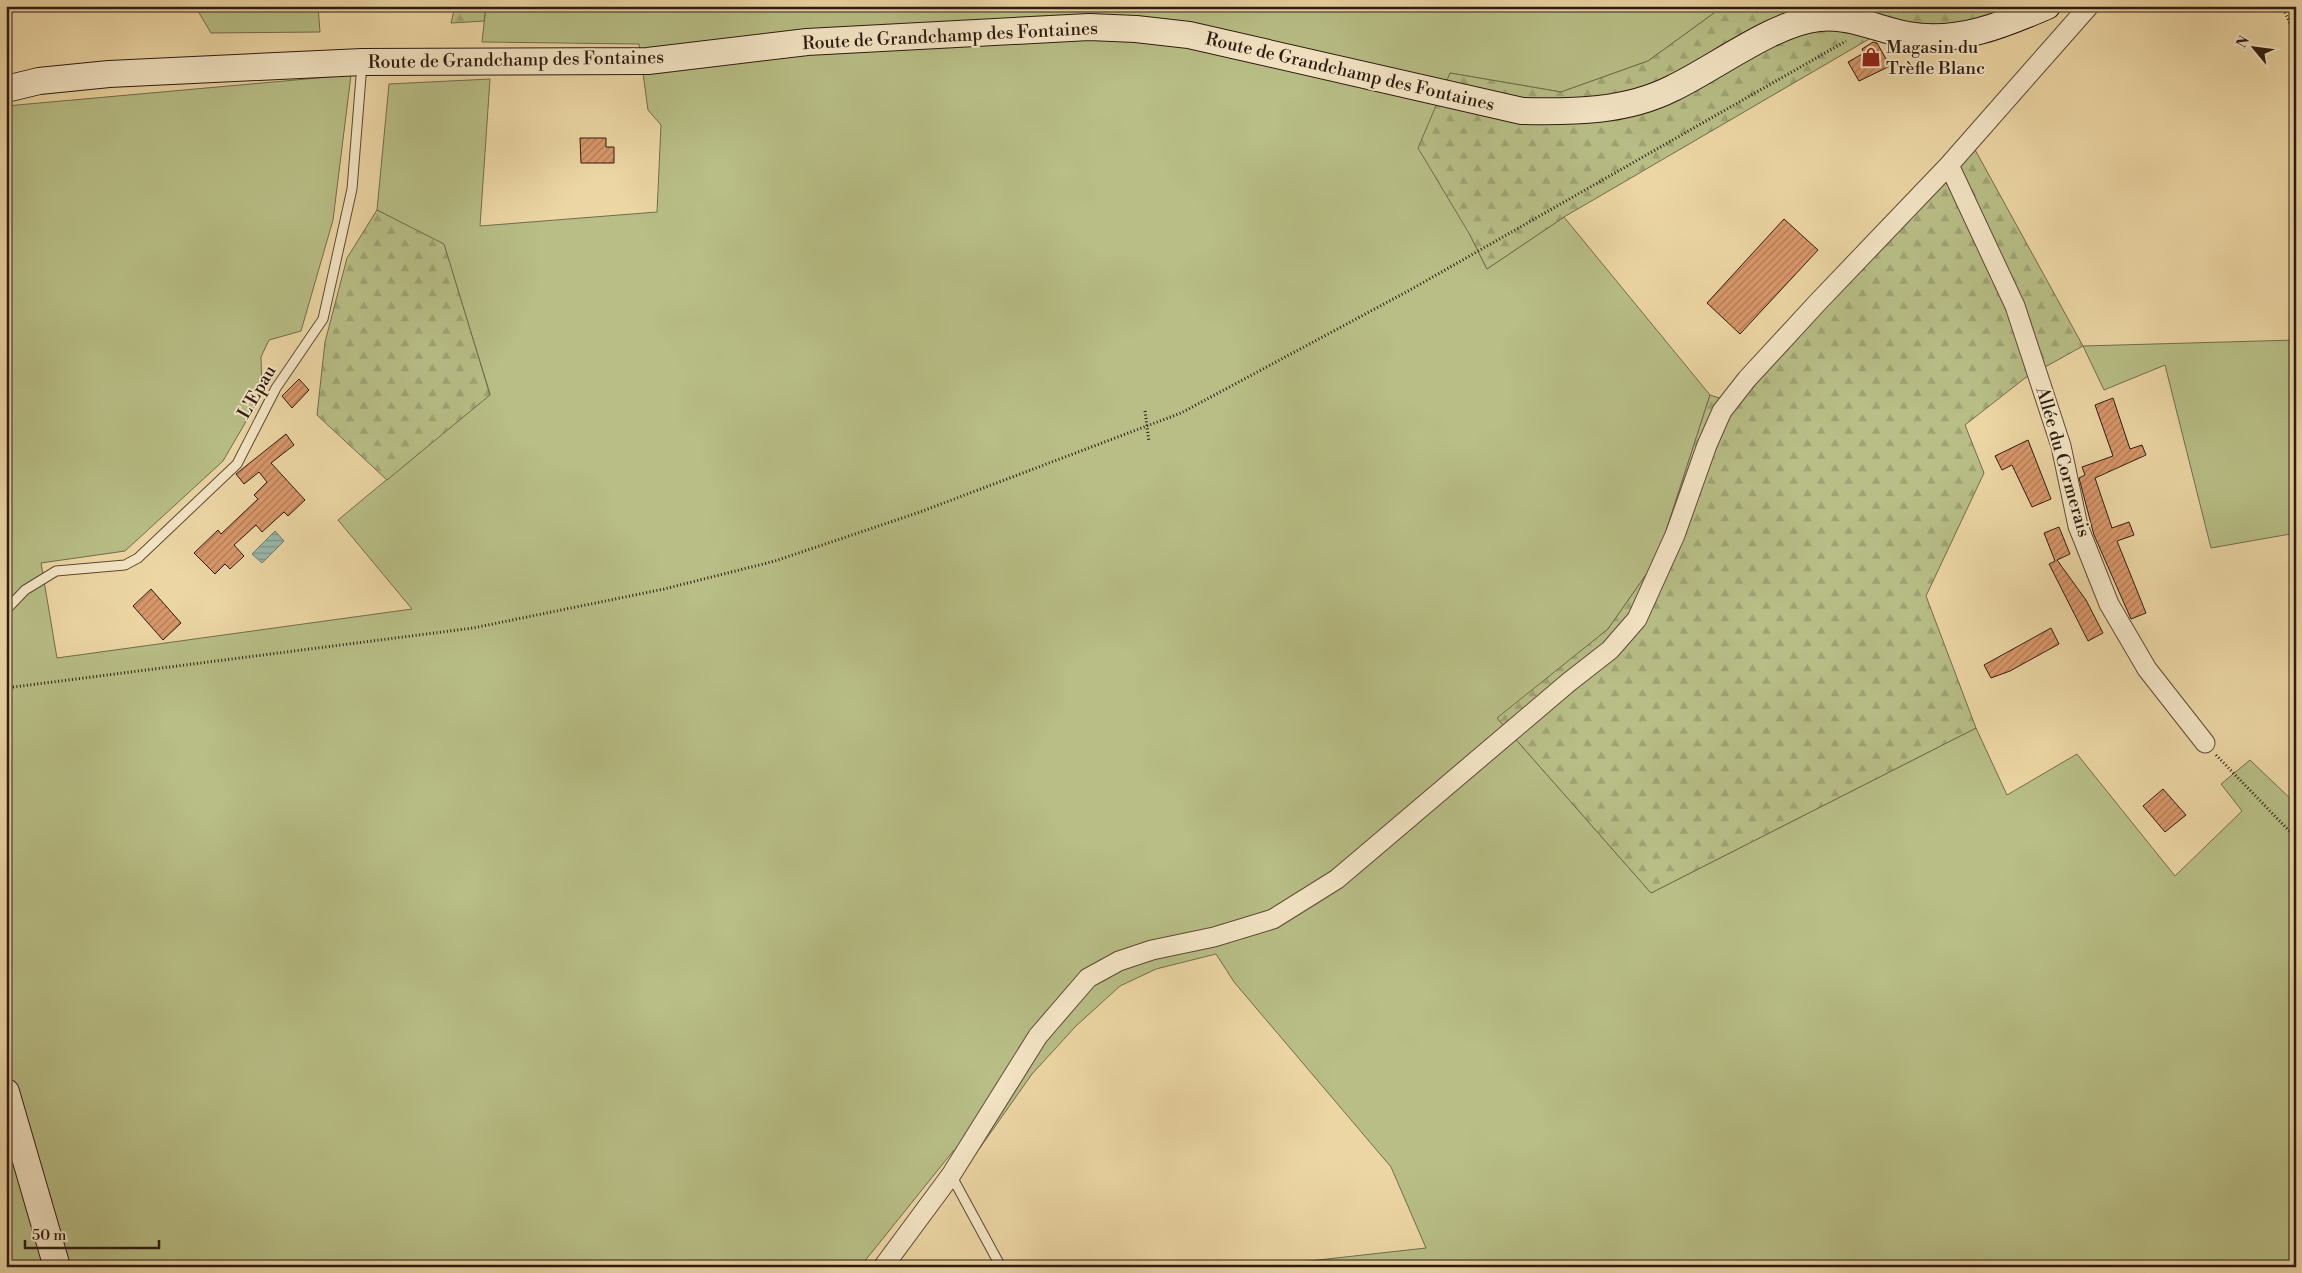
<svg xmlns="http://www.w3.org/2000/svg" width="2302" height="1273" viewBox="0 0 2302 1273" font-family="'Libre Bodoni',serif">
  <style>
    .grass { fill: #b8be86; stroke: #726c4c }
    .forest { fill: url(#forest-firs); stroke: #726c4c }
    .water { fill: url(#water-rules); stroke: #6e796e }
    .building { fill: url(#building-hatch); stroke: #2d1b11 }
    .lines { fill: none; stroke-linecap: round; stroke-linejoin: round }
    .lane-casing { stroke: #5d4a36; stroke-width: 11 }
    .street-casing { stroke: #5d4a36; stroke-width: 21 }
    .secondary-casing { stroke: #2d1b11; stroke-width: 28 }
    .path { stroke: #2d1b11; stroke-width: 3; stroke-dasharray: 1 2.5; stroke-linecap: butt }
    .lane { stroke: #f3e4c4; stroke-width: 9 }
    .street { stroke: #f3e4c4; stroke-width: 19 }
    .secondary { stroke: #f3e4c4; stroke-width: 26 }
    .labels { text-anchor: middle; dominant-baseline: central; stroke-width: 4; stroke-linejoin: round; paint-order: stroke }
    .street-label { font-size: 18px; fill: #2d1b11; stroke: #f3e4c4 }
    .poi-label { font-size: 18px; fill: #2d1b11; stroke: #f3e4c4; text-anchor: start }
  </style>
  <defs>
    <pattern id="forest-firs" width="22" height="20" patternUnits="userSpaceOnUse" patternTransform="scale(1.25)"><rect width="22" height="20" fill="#b8be86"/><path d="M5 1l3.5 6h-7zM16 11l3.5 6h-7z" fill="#9ea373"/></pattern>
    <pattern id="water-rules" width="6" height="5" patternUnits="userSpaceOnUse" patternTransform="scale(1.25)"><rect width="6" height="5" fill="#99b8ac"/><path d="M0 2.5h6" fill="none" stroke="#7d958b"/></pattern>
    <pattern id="building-hatch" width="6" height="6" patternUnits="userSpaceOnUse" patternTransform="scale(1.25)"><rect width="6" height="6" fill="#d9976a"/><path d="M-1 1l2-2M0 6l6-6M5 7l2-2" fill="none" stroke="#b07a56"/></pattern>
  </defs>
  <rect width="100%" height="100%" fill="#ecd6a4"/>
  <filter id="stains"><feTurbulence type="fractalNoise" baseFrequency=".004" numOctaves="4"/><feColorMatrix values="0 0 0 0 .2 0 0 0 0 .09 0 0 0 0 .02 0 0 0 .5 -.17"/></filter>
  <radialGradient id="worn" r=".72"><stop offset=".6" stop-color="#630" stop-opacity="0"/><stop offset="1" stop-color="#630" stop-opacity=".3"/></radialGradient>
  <path class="grass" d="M195 6H318L320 32 211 33Z
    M486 6H1709L1714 13 1648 61 1561 92 1450 73 1470 235 1487 269 1564 217 1710 395 1657 559 1608 629 1498 719 1651 893 1976 728 2007 795 2077 754 2175 876 2242 811 2221 784 2250 760 2296 804V1267H1255L1426 1248 1391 1167 1234 982 1216 954 1156 969 1120 986 1076 1026 1032 1074 965 1169 954 1150 860 1267H6V106L351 75 333 220 301 331 269 340 261 357 262 394 223 461 125 551 41 563 57 658 412 609 338 520 490 394 444 245 377 210 389 84 490 79 480 226 657 212 661 125 648 110 639 44 482 42Z
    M2296 340V533L2211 548 2165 365 2104 390 2083 346Z"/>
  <path class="forest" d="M455 6H486L484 21 451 23Z
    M1709 6H1797L1800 13 1817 6H2021L1958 27 1900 21 1564 217 1487 269 1470 235 1418 148 1450 73 1561 92 1648 61 1714 13Z
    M1973 146 2083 346 2025 378 1965 425 1984 473 1926 596 1976 728 1651 893 1497 718 1608 629 1657 559 1710 395 1738 404Z
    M377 210 444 244 490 395 387 480 317 415 325 342 347 258Z"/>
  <path class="water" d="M275 531 284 541 262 563 252 554Z"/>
  <path class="building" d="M1873 42 1877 43 1890 66 1859 81 1848 62 1864 53 1862 49Z
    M580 138H606V147H614V163H581Z
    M1784 219 1818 250 1740 334 1707 303Z
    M299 379 309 390 292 408 282 396Z
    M2113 398 2130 449 2142 445 2146 455 2095 478 2112 528 2129 522 2134 535 2117 541 2146 613 2131 619 2094 535 2079 478 2085 475 2082 467 2113 456 2095 405Z
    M286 434 294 445 271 463 305 500 288 516 284 512 262 532 256 525 234 545 244 556 230 569 225 564 215 574 194 553 218 530 221 534 258 499 254 495 267 482 259 472 244 484 236 474Z
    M2028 440 2051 499 2032 507 2012 465 2002 470 1995 456Z
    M2059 527 2070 554 2057 560 2086 600 2103 633 2088 641 2049 564 2055 561 2044 533Z
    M151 589 181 623 163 640 133 606Z
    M2051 628 2059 644 2010 671 1991 678 1984 665Z
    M2163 789 2186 815 2165 832 2143 806Z"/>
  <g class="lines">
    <defs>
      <path id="lane" d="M6 610 25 590 56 571 125 565 138 558 237 464 276 388 323 319 352 189 362 64
        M951 1175 1001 1267"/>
      <path id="street" d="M1949 165 2015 306 2061 446 2078 526 2109 604 2147 669 2205 743
        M883 1267 951 1175 1038 1036 1088 978 1119 961 1152 950 1214 937 1273 919 1337 879 1569 682 1610 650 1637 619 1675 535 1707 445 1722 411 1747 379 1819 301 1949 165 2089 6"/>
      <path id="secondary" d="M6 89 39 81 109 74 362 62 648 61 807 42 1089 27 1136 29 1189 35 1522 111C1573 112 1626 112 1673 88 1715 68 1775 22 1819 18 1849 14 1879 30 1908 35 1957 44 2003 25 2047 6
        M6 1092 57 1267"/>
    </defs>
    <use href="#lane" class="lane-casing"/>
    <use href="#street" class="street-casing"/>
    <use href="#secondary" class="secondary-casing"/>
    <path class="path" d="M2282 6 2296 36
      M1903 12 1912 6
      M1145 411 1149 442
      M6 688 473 628 664 589 775 561 920 512 1181 413 1410 290 1846 41
      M2216 755 2296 838"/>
    <use href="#lane" class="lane"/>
    <use href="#street" class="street"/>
    <use href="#secondary" class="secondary"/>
  </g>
  <defs>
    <symbol id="shop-bare" viewBox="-9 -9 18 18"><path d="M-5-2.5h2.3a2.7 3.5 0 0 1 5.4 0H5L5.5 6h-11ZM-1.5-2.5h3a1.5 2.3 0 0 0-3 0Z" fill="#8f2418" stroke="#f3e4c4" stroke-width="2.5" paint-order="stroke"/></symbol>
  </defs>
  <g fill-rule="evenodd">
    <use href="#shop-bare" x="1857" y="43" width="28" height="28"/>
  </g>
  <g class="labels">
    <g class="street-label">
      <text transform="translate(950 36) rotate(-3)">Route de Grandchamp des Fontaines</text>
      <text transform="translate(516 60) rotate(-1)">Route de Grandchamp des Fontaines</text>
      <text transform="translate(1350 72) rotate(13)">Route de Grandchamp des Fontaines</text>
      <text transform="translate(257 392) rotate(-60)">L'Epau</text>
      <text transform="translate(2063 462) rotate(74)">Allée du Cormerais</text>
    </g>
    <g class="poi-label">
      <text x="1886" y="47">Magasin du<tspan x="1886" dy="21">Trèfle Blanc</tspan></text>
    </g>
  </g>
  <rect width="2302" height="1273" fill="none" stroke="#ecd6a4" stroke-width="25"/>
  <rect x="8" y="8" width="2287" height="1258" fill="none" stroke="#2d1b11" stroke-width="2.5"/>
  <rect x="12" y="12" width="2277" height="1248" fill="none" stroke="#2d1b11"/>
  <g transform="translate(2254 48) rotate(299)" stroke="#f3e4c4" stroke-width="4" paint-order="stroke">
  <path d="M0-4L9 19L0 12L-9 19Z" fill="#2d1b11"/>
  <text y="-8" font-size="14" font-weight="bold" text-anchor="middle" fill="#2d1b11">N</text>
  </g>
  <path d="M25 1240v8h134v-8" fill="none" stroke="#2d1b11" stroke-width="2.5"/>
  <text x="32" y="1240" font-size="15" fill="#2d1b11" stroke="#f3e4c4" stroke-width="4" paint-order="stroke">50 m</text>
  <rect width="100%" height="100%" filter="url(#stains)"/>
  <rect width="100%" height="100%" fill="url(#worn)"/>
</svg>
